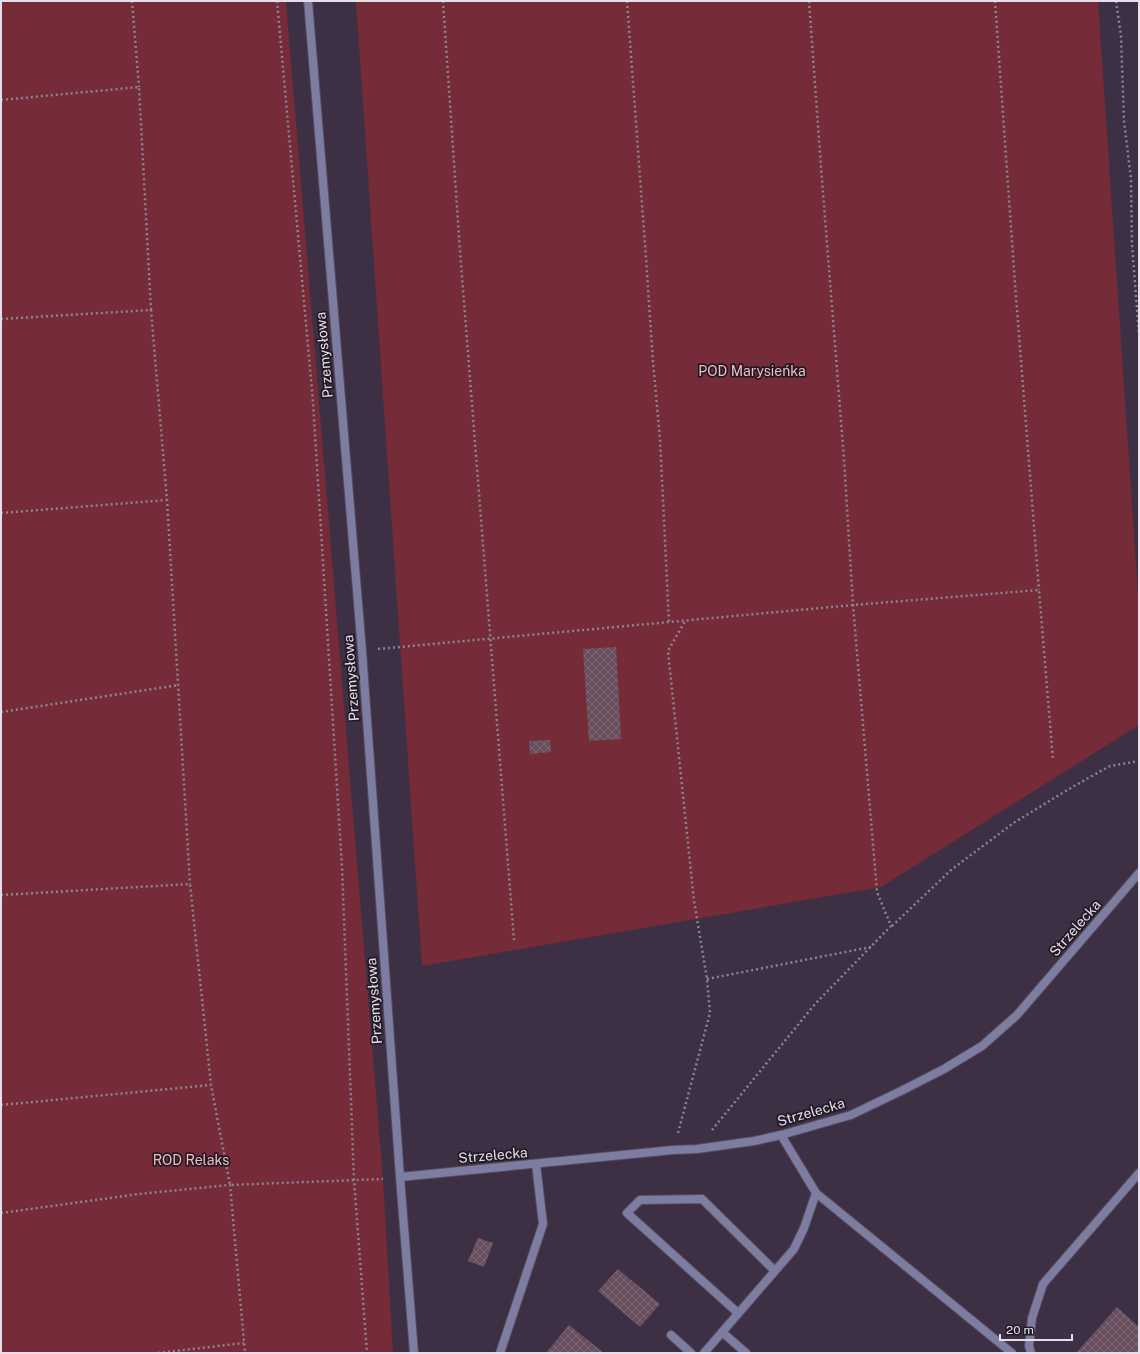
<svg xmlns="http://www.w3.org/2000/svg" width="1140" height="1354" viewBox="0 0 1140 1354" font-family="'Public Sans',sans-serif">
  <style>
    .garden { fill: #752b38 }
    .building { fill: url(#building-cross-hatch) }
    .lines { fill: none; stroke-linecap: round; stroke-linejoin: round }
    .service-casing { stroke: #584b5f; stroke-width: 10 }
    .minor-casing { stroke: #584b5f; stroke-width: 10 }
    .tertiary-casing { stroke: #584b5f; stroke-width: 10 }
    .path { stroke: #8e8394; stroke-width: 2.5; stroke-dasharray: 2 3; stroke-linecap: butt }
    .service { stroke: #7d7da1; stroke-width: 8 }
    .minor { stroke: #7d7da1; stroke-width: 8 }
    .tertiary { stroke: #7d7da1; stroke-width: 8 }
    .labels { text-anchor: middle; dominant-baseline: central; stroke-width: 3.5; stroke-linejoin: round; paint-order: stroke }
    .street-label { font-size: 14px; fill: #e6deeb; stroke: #211a24 }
    .park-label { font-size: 14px; fill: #f2bdc2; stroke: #211a24 }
  </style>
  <defs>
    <pattern id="building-cross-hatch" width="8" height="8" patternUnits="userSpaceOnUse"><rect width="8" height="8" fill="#694f5e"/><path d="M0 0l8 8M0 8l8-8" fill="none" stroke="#7e6875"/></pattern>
  </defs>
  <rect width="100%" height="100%" fill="#3d2f44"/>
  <path class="garden" d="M1 1H286L383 1179 393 1353H1Z
    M356 1H1098L1139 607V725L881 887 422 966Z"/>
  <path class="building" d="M616 647 621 739 589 741 583 649Z
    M550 740 551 752 530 754 529 741Z
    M478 1238 493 1243 484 1267 468 1261Z
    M618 1269 660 1304 640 1327 598 1291Z
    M1117 1307 1139 1327V1353H1076Z
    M569 1325 604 1353H546Z"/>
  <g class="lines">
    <defs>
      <path id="service" d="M781 1135 816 1193 1012 1353
        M738 1313 627 1213 640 1200 702 1199 775 1271
        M722 1332 746 1353
        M671 1335 691 1353
        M500 1353 543 1224 536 1164
        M704 1353 794 1249 804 1228 816 1193
        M1031 1353 1029 1346 1032 1318 1043 1284 1139 1173"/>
      <path id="minor" d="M400 1177 673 1150 697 1149 754 1141 781 1135 851 1115 903 1090 944 1069 982 1046 1017 1015 1139 873"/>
      <path id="tertiary" d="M308 1 362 651 400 1177 414 1353"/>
    </defs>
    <use href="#service" class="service-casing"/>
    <use href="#minor" class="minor-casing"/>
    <use href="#tertiary" class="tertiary-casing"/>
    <path class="path" d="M132 1 139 87
      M277 1 313 402 342 867 354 1180 367 1353
      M443 1 460 251 514 940
      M627 1 646 258 653 362 660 439 669 622
      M995 1 1015 284 1039 590
      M1116 1 1121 36 1124 121 1131 179 1132 244 1139 335
      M1 100 139 87 151 310
      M1 319 151 310 167 500 190 884
      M1 513 167 500
      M378 649 853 605 1039 590 1053 760
      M1 712 179 685
      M1 895 190 884 211 1085 230 1185 383 1179
      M892 926 951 870 1015 822 1074 786 1110 766 1139 761
      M707 979 871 947
      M1 1105 211 1085
      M712 1130 815 1004 891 926 877 892 853 605 844 459 821 167 809 1
      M678 1133 710 1013 707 979 694 901 668 651 685 621
      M1 1213 139 1194 230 1185 245 1353
      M158 1353 244 1343"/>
    <use href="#service" class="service"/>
    <use href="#minor" class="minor"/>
    <use href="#tertiary" class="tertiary"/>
  </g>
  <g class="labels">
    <g class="street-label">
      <text transform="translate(324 355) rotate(-95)">Przemysłowa</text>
      <text transform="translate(351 678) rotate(-94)">Przemysłowa</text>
      <text transform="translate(1075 928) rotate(-49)">Strzelecka</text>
      <text transform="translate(374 1001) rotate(-94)">Przemysłowa</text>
      <text transform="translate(811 1112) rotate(-16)">Strzelecka</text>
      <text transform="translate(493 1155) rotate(-5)">Strzelecka</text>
    </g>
    <g class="park-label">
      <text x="752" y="371">POD Marysieńka</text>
      <text x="191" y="1160">ROD Relaks</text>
    </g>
  </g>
  <rect width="1140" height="1354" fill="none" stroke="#e6deeb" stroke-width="4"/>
  <path d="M1000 1334v6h72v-6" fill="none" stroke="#e6deeb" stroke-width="2"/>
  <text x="1006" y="1334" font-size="12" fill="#e6deeb" stroke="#211a24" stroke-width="3" paint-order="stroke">20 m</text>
</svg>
